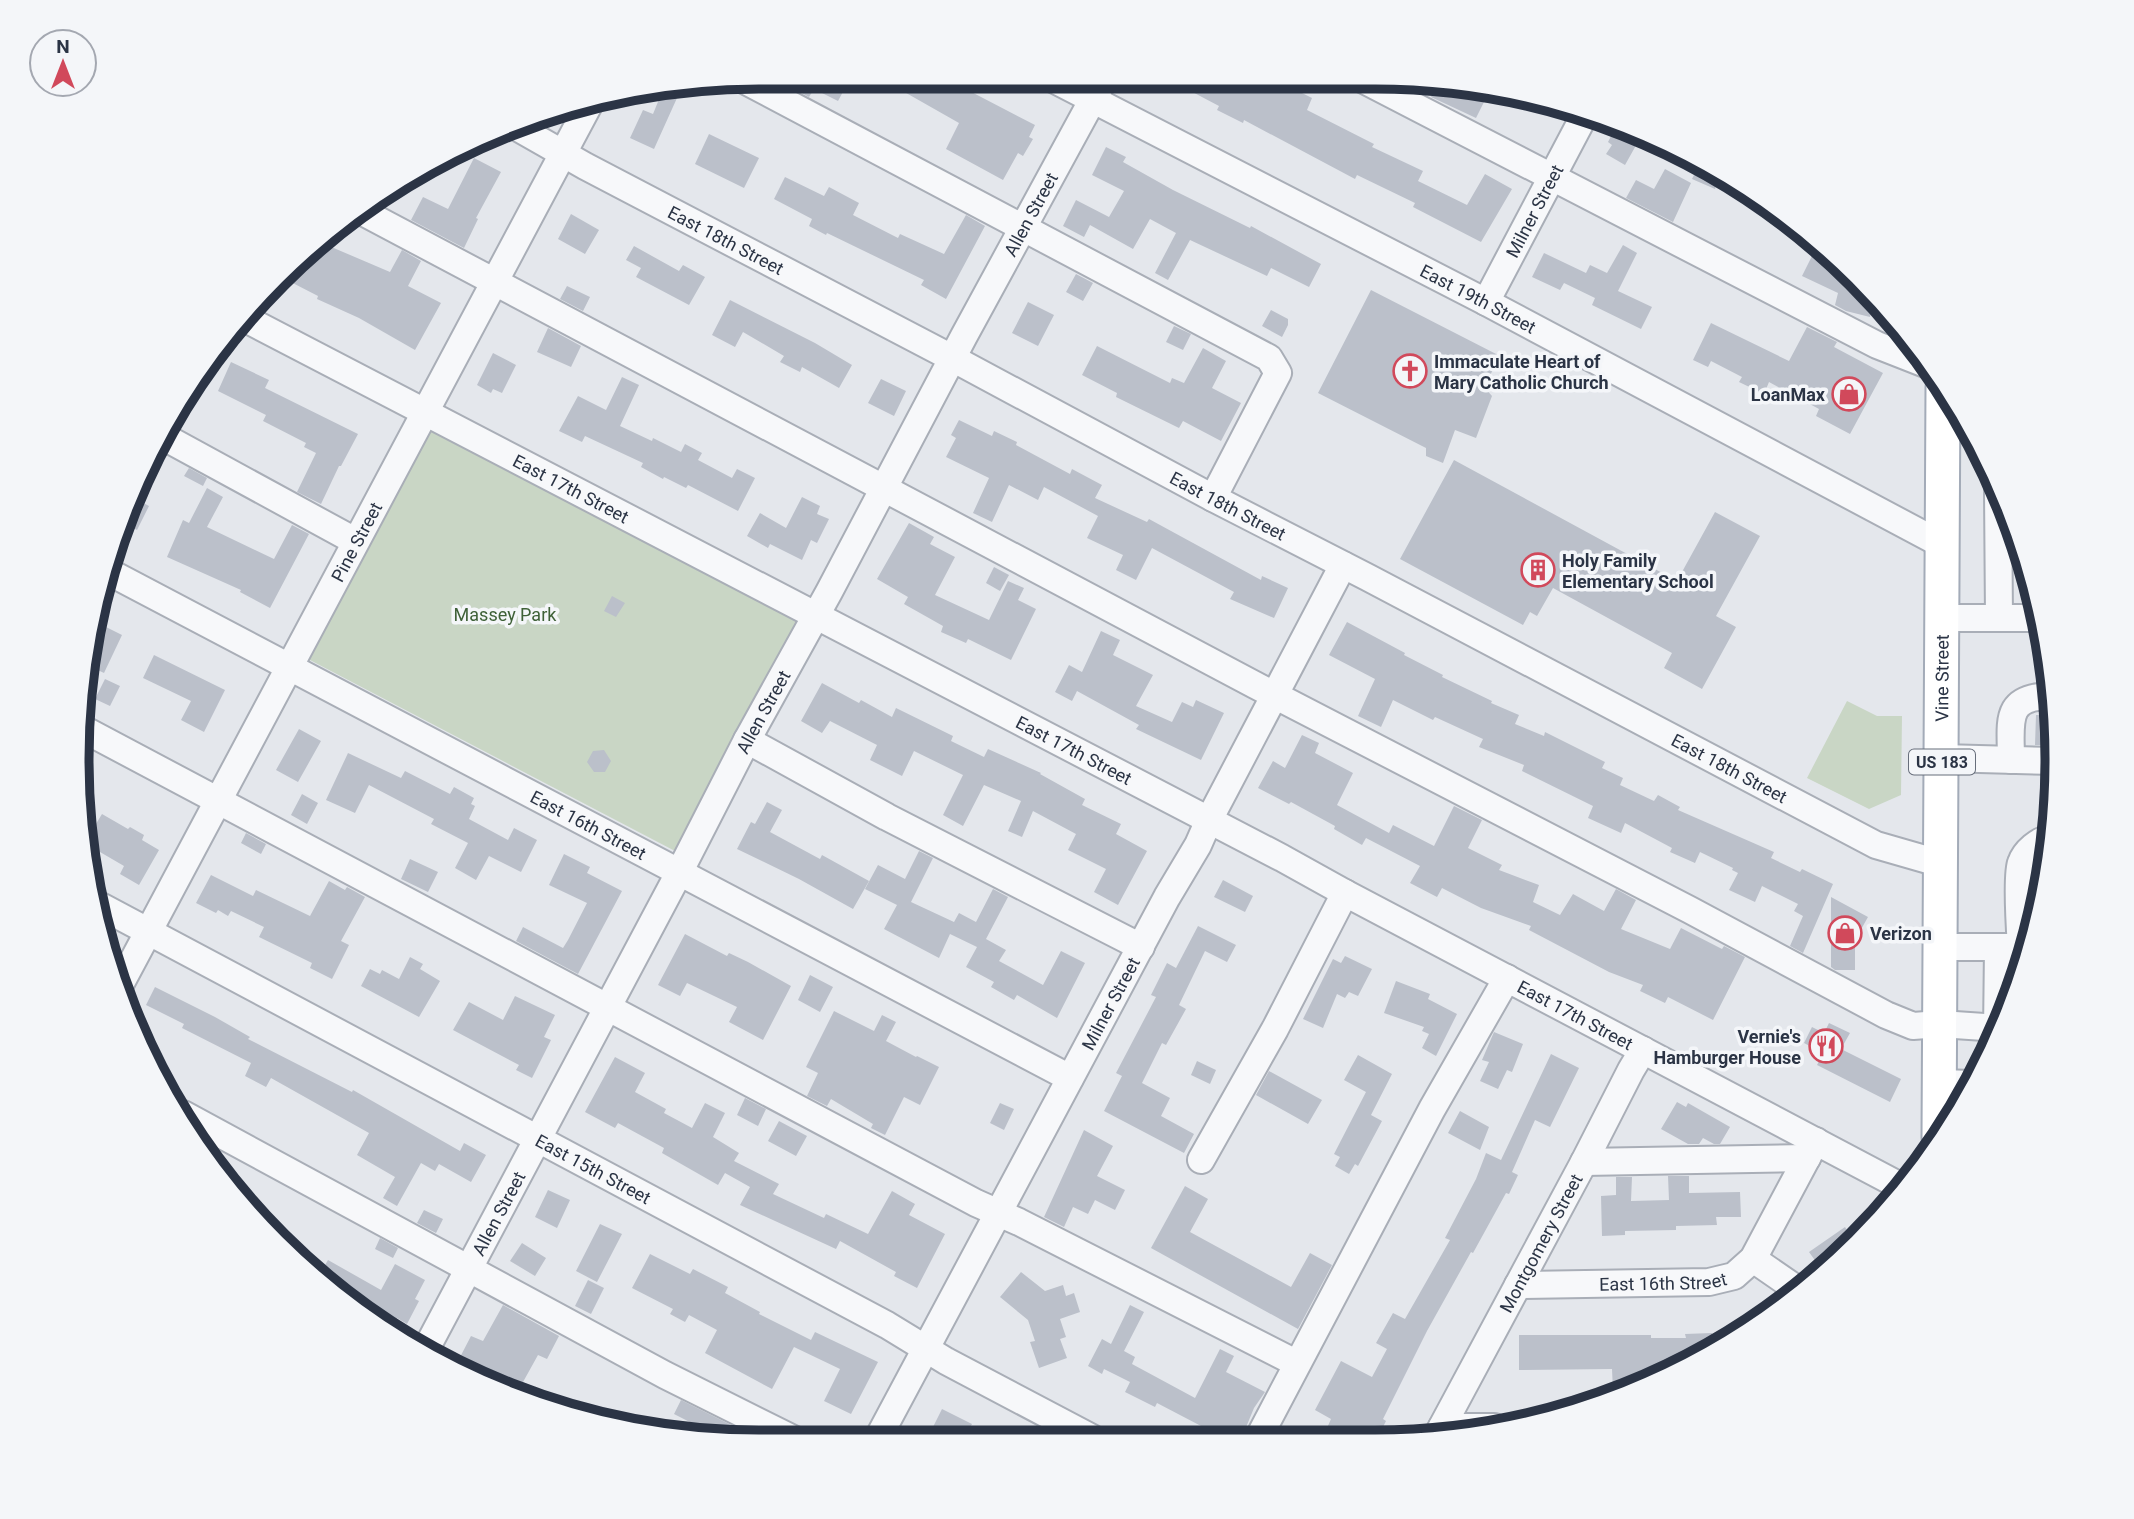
<svg xmlns="http://www.w3.org/2000/svg" width="2134" height="1519" viewBox="0 0 2134 1519" font-family="Roboto,sans-serif">
  <style>
    .green { fill: #c9d6c5 }
    .building { fill: #bbc0ca }
    .lines { fill: none; stroke-linecap: round; stroke-linejoin: round }
    .minor-casing { stroke: #a9aeb7; stroke-width: 30 }
    .major-casing { stroke: #a3abb8; stroke-width: 37 }
    .minor { stroke: #f7f8fa; stroke-width: 26 }
    .major { stroke: #fff; stroke-width: 33 }
    .labels { text-anchor: middle; dominant-baseline: central; stroke-width: 7; stroke-linejoin: round; paint-order: stroke }
    .shield { fill: #f4f6f9; stroke: #676e7b; stroke-width: 2 }
    .shield-label { font-size: 16px; font-weight: bold; fill: #2b3445 }
    .street-label { font-size: 18px; fill: #2b3445; stroke: #f4f6f9 }
    .poi-label { font-size: 18px; font-weight: bold; fill: #2b3445; stroke: #f4f6f9; text-anchor: start }
    .park-label { font-size: 18px; fill: #3f6138; stroke: #f4f6f9 }
    .rim { fill: none; stroke: #2b3445; stroke-width: 9 }
  </style>
  <rect width="100%" height="100%" fill="#e4e7ec"/>
  <path class="green" d="M430 427 797 620 675 851 308 659Z
    M1847 701 1877 716H1902L1901 795 1869 809 1807 778Z
    M2012 959H2025L2012 993Z"/>
  <path class="building" d="M789 77H851L838 101 814 89 809 97 785 84Z
    M878 77H963L958 85 1035 125 1029 137 1033 139 1023 156 1018 153 1003 180 946 149 959 123Z
    M1164 77H1258L1278 88 1280 82 1312 98 1307 110 1374 144 1372 147 1423 171 1418 181 1467 205 1485 174 1512 189 1481 242 1413 207 1415 203 1357 175 1355 179 1244 120 1243 123 1217 110 1219 106Z
    M1438 83 1476 87 1491 88 1476 118 1431 97Z
    M662 92 677 98 654 149 630 138 643 110 653 114Z
    M1614 130 1639 140 1625 165 1606 154 1612 145 1608 142Z
    M709 134 759 158 744 188 695 164Z
    M1106 147 1126 157 1123 162 1173 190 1250 228 1251 226 1321 264 1309 287 1271 268 1267 276 1190 240 1168 280 1155 273 1176 233 1150 219 1133 249 1090 225 1084 237 1063 226 1076 200 1109 217 1124 191 1092 175Z
    M474 158 501 172 476 218 478 219 464 248 411 220 423 197 448 209Z
    M1700 163 1715 168 1752 193 1748 201 1716 186 1715 189 1692 179Z
    M1665 169 1691 183 1673 222 1626 198 1636 180 1654 189Z
    M785 177 824 196 829 187 859 203 853 215 898 238 900 234 944 254 966 215 985 226 946 299 921 285 924 280 827 233 826 235 809 226 812 219 774 199Z
    M571 214 599 230 585 254 558 239Z
    M322 243 390 272 402 250 421 261 408 286 441 303 415 350 359 318 317 299 318 296 283 278Z
    M1818 244 1875 298 1870 317 1846 311 1835 305 1838 293 1802 276Z
    M1623 245 1637 253 1618 291 1652 307 1641 329 1592 305 1595 298 1564 283 1560 290 1532 277 1544 253 1586 273 1590 265 1607 273Z
    M634 246 679 271 683 265 705 277 689 305 636 277 641 268 626 260Z
    M1076 274 1093 283 1083 301 1066 292Z
    M567 286 590 297 583 311 560 299Z
    M1371 290 1500 356 1484 387 1492 396 1476 438 1455 430 1443 463 1426 456V448L1318 393Z
    M730 300 815 343 852 365 839 388 802 367 800 372 780 362 784 356 743 332 735 347 712 335Z
    M1028 302 1054 315 1038 346 1012 333Z
    M1271 310 1288 319V325L1282 337 1262 326Z
    M1711 323 1789 361 1807 327 1837 342 1834 347 1883 373 1850 434 1816 416 1819 409 1769 382 1764 394 1739 382 1742 377 1711 361 1708 367 1693 360Z
    M1174 326 1191 334 1183 350 1166 342Z
    M548 328 581 346 571 367 537 352Z
    M1097 346 1170 383 1172 378 1184 383 1203 348 1226 361 1212 388 1241 403 1221 441 1183 421 1179 428 1116 397 1117 393 1082 375Z
    M493 353 516 365 502 393 493 389 491 393 477 385Z
    M231 362 269 380 265 388 358 434 341 466H339L321 504 297 492 316 453 304 447 306 443 263 421 266 415 218 391Z
    M622 377 639 385 620 426 652 441 653 438 681 452 685 444 702 453 698 460 732 478 737 469 755 478 738 511 688 485 686 488 664 477 663 479 641 467 643 463 585 436 582 442 559 431 578 396 606 410Z
    M881 379 906 391 894 416 868 403Z
    M959 420 992 436 994 431 1017 442 1016 445 1070 474 1072 469 1102 485 1095 498 1147 522 1149 519 1261 580 1262 576 1288 588 1274 618 1230 599 1234 592 1152 548 1136 580 1116 570 1123 555 1087 538 1098 516 1044 487 1038 500 1009 485 992 522 973 513 989 478 946 457 956 438 951 435Z
    M1454 460 1677 581 1715 512 1760 536 1716 616 1736 627 1702 689 1664 668 1672 653 1553 588 1537 616 1530 612 1523 625 1400 559Z
    M189 468 207 478 203 486 184 476Z
    M207 488 223 497 207 527 274 559 292 525 309 534 270 608 240 592 241 590 167 557 183 520 189 523Z
    M130 496 149 506 137 530 123 522Z
    M802 497 820 506 817 514 829 519 817 543 811 540 802 560 770 544 768 548 747 536 760 513 786 528Z
    M909 523 934 537 930 544 955 557 935 595 989 620 1008 581 1024 588 1018 600 1036 609 1011 660 968 639 966 643 941 632 943 626 904 604 908 597 877 579Z
    M994 567 1009 575 1000 591 986 583Z
    M612 596 625 603 616 617 604 611Z
    M1347 622 1405 653 1404 655 1443 675 1442 677 1492 701 1491 703 1519 715 1515 724 1544 736 1545 732 1605 762 1602 768 1623 778 1620 785 1654 801 1658 795 1680 807 1678 810 1774 852 1771 858 1800 872 1802 869 1833 884 1803 953 1790 946 1803 916 1794 911 1798 904 1762 886 1755 902 1729 890 1738 873 1732 870 1733 868 1700 852 1695 863 1670 852 1672 848 1625 823 1621 833 1588 818 1593 806 1522 771 1524 765 1479 747 1483 739 1435 717 1433 720 1393 700 1381 727 1358 716 1375 679 1329 655Z
    M98 623 122 635 104 673 85 664Z
    M1101 631 1120 640 1113 655 1153 675 1136 706 1172 722 1182 702 1193 707 1196 700 1224 713 1201 760 1136 729 1139 725 1077 691 1072 701 1055 692 1069 665 1082 672Z
    M154 655 225 690 204 732 181 720 191 701 143 678Z
    M105 679 120 686 110 706 95 699Z
    M822 683 859 703 861 700 892 717 896 708 953 736 951 741 984 757 988 749 1041 773 1040 774 1085 799 1082 805 1121 824 1116 834 1147 851 1118 905 1094 892 1106 869 1068 850 1076 834 1033 811 1022 837 1008 831 1021 801 984 785 963 826 943 815 963 775 914 751 902 776 870 760 877 745 830 721 822 733 801 721Z
    M2036 715H2053L2054 745H2035Z
    M299 729 321 741 298 782 276 770Z
    M1302 735 1319 743 1315 753 1353 773 1337 805 1389 833 1393 825 1434 846 1454 806 1482 820 1468 848 1502 865 1499 870 1539 885 1533 902 1560 915 1573 894 1604 911 1616 889 1636 900 1621 929 1670 949 1681 928 1722 949 1724 946 1745 957 1713 1020 1668 997 1665 1003 1640 991 1643 985 1609 972 1529 930 1531 926 1481 908 1442 888 1437 897 1410 883 1420 866 1366 838 1362 845 1334 829 1335 826 1291 802 1289 804 1258 788 1273 761 1285 768Z
    M604 750 611 761 605 772H594L587 762 593 751Z
    M348 753 401 778 405 771 450 794 454 787 474 798 471 804 475 806 469 819 508 840 514 828 537 840 521 872 489 856 476 880 455 868 468 843 431 824 434 819 369 785 355 813 326 800Z
    M302 794 318 803 307 824 291 815Z
    M767 802 782 810 770 832 820 859 822 855 869 881 853 909 799 879 737 849 751 822 755 824Z
    M102 814 128 829 130 827 144 835 142 840 159 850 139 885 120 874 124 866 88 845V837Z
    M246 833 266 844 261 854 241 843Z
    M919 851 933 858 911 902 954 922 959 913 976 922 993 889 1008 897 986 939 1006 950 999 961 1043 985 1061 951 1085 963 1057 1018 1017 995 1014 1000 991 987 994 982 966 967 977 947 950 934 939 958 884 929 897 905 865 889 878 865 905 879Z
    M564 854 590 867 587 873 622 891 578 974 516 941 523 927 563 948 568 940 587 903 549 885Z
    M410 859 438 872 428 892 401 879Z
    M211 875 253 896 256 890 310 916 329 881 345 890 347 887 365 897 341 941 349 945 332 979 310 968 312 963 259 937 264 927 231 911 228 916 218 910 216 913 196 903Z
    M1223 880 1253 896 1245 912 1214 897Z
    M1831 897 1868 917 1855 940V970H1835L1831 967Z
    M1198 926 1236 945 1227 962 1205 951 1179 1005 1186 1009 1166 1045 1162 1043 1142 1083 1170 1098 1161 1116 1194 1134 1184 1153 1104 1111 1122 1076 1116 1073 1156 997 1151 995 1167 963 1176 968Z
    M685 934 727 956 729 953 748 962 791 986 763 1040 729 1022 737 1007 687 983 680 996 658 985Z
    M1345 956 1372 969 1358 996 1349 992 1345 998 1337 994 1323 1028 1303 1019 1333 959 1341 963Z
    M410 957 423 964 420 969 440 981 419 1017 361 986 370 969 380 974 382 970 399 979Z
    M810 975 833 987 820 1012 798 1000Z
    M1396 981 1430 994 1428 999 1457 1014 1436 1056 1422 1048 1429 1034 1422 1031 1424 1027 1384 1013Z
    M155 987 215 1017 250 1037 248 1039 352 1092 353 1090 460 1151 464 1143 486 1155 471 1182 439 1164 435 1171 421 1163 397 1206 383 1198 395 1177 357 1155 369 1133 271 1078 266 1087 245 1076 251 1063 182 1028 184 1024 146 1005Z
    M515 996 555 1015 544 1037 551 1040 532 1078 516 1070 519 1065 453 1030 469 1002 503 1020Z
    M834 1011 874 1031 882 1015 896 1022 886 1041 916 1057 917 1056 939 1067 920 1105 904 1097 885 1135 871 1128 873 1124 831 1099 827 1106 807 1096 818 1073 806 1067Z
    M1829 1023 1850 1033 1841 1049 1901 1079 1890 1102 1817 1065 1823 1053 1804 1043 1812 1027 1824 1033Z
    M1494 1032 1523 1044 1512 1072 1507 1070 1498 1089 1480 1081 1489 1062 1482 1060Z
    M1551 1054 1579 1068 1550 1127 1535 1120 1512 1172 1518 1175 1509 1194 1506 1193 1473 1253 1471 1252 1427 1331 1383 1419 1386 1421 1378 1437H1323L1331 1419 1315 1410 1341 1361 1372 1377 1387 1349 1376 1343 1393 1313 1405 1319 1450 1240 1445 1238 1476 1179 1486 1153 1501 1160Z
    M1358 1055 1392 1074 1371 1115 1382 1121 1358 1166 1355 1164 1349 1174 1335 1166 1340 1157 1334 1154 1366 1092 1344 1080Z
    M615 1057 645 1073 635 1092 666 1109 664 1113 692 1128 705 1103 725 1113 713 1137 739 1153 734 1161 779 1184 773 1194 824 1218 826 1214 868 1234 892 1191 915 1204 909 1215 945 1234 917 1288 894 1276 896 1272 840 1241 836 1249 740 1205 750 1187 725 1173 718 1185 662 1153 664 1148 618 1123 615 1128 585 1112Z
    M1197 1061 1216 1070 1210 1084 1191 1075Z
    M1269 1071 1322 1100 1308 1124 1256 1095Z
    M745 1098 766 1109 758 1126 737 1115Z
    M1677 1102 1686 1107 1688 1103 1730 1127 1720 1144H1714L1703 1138 1699 1144H1688L1661 1129Z
    M1000 1103 1014 1109 1004 1130 990 1123Z
    M1460 1111 1489 1127 1480 1150 1448 1133Z
    M779 1121 807 1136 796 1156 768 1141Z
    M1084 1130 1113 1146 1097 1176 1125 1190 1115 1210 1095 1200 1088 1214 1073 1207 1064 1227 1044 1217Z
    M1668 1176H1689V1193L1740 1192 1741 1217H1716L1717 1225 1676 1226V1230L1625 1231V1235L1602 1236 1601 1196 1616 1195V1177H1632L1631 1201 1669 1200Z
    M1185 1186 1208 1199 1190 1232 1291 1287 1310 1253 1332 1265 1298 1329 1151 1248Z
    M548 1190 570 1200 557 1228 535 1217Z
    M424 1210 443 1219 436 1233 417 1223Z
    M600 1224 622 1234 597 1282 576 1271Z
    M1845 1227 1854 1241 1824 1273 1809 1252Z
    M380 1238 398 1248 393 1258 375 1249Z
    M522 1243 546 1258 535 1276 510 1261Z
    M650 1254 690 1274 693 1269 728 1287 725 1293 760 1312 759 1314 811 1340 815 1332 878 1362 851 1414 824 1401 840 1369 794 1347 772 1389 705 1353 717 1330 689 1315 685 1322 670 1314 673 1309 632 1288Z
    M328 1260 381 1290 395 1264 425 1280 415 1299 419 1301 407 1324 397 1318 391 1330 344 1301 318 1277Z
    M1021 1272 1045 1291 1063 1285 1066 1296 1074 1293 1080 1312 1060 1319 1066 1337 1060 1339 1067 1358 1039 1368 1030 1342 1035 1341 1028 1320 1000 1297Z
    M588 1280 604 1288 591 1314 575 1306Z
    M503 1305 559 1336 547 1359 538 1355 523 1382 549 1394 544 1404 495 1386 497 1383 457 1363 471 1336 483 1341Z
    M1130 1305 1144 1312 1124 1351 1135 1357 1132 1364 1195 1398 1220 1349 1234 1356 1226 1372 1265 1392 1254 1408 1242 1437 1224 1438 1157 1403 1155 1407 1125 1392 1130 1382 1104 1369 1102 1374 1088 1366 1102 1339 1111 1344Z
    M1712 1333 1713 1347 1676 1372 1613 1391 1612 1369 1519 1370V1335H1651V1338H1686L1685 1334Z
    M681 1400 731 1425 723 1439 674 1414Z
    M942 1409 972 1424 964 1439H927Z"/>
  <g class="lines">
    <defs>
      <g id="minor">
        <path id="s1" d="M1049 77 1486 302 1943 545"/>
        <path d="M1358 77 1877 345 1928 365"/>
        <path d="M742 79 1269 358 1278 373 1213 498"/>
        <path id="s2" d="M520 129 585 166 952 358 1213 498 1367 577 1876 845 1942 864"/>
        <path d="M359 210 1255 685 1690 910 1886 1015 1913 1026 1940 1024 1999 1028"/>
        <path id="s3" d="M1486 302 1583 118"/>
        <path id="s4" d="M242 317 1282 858 1345 893 1904 1188"/>
        <path d="M166 438 355 541"/>
        <path d="M1998 490 1999 618"/>
        <path id="s5" d="M109 572 1070 1078"/>
        <path d="M1943 618H2039"/>
        <path d="M85 730 976 1203 1019 1222 1296 1363"/>
        <path d="M747 740 887 817 1141 947"/>
        <path d="M1942 758 2054 761"/>
        <path d="M2011 760C2011 722 2003 696 2052 696"/>
        <path id="s6" d="M93 902 887 1325 946 1361 1092 1438"/>
        <path d="M1941 947H2029"/>
        <path d="M2021 947C2020 932 2016 874 2021 863 2025 851 2039 840 2050 838"/>
        <path id="s7" d="M121 983 592 99"/>
        <path d="M1997 1034 1998 948"/>
        <path d="M1941 1083 1972 1084"/>
        <path d="M183 1114 665 1375 795 1440"/>
        <path d="M1201 1160 1275 1029 1345 893"/>
        <path d="M1584 1162 1807 1158"/>
        <path d="M1753 1259 1798 1290"/>
        <path id="s8" d="M1518 1285 1709 1282 1734 1276 1753 1259 1816 1141"/>
        <path id="s9" d="M425 1351 680 871 747 740 829 592 964 336 1105 77"/>
        <path d="M1442 1427H1494"/>
        <path id="s10" d="M1437 1436 1584 1162 1631 1070 1643 1050"/>
        <path d="M1259 1437 1432 1109 1507 978"/>
        <path id="s11" d="M877 1440 1167 897 1198 845 1209 820 1343 565"/>
      </g>
      <g id="major">
        <path id="s12" d="M1939 1138 1943 387"/>
      </g>
    </defs>
    <use href="#minor" class="minor-casing"/>
    <use href="#major" class="major-casing"/>
    <use href="#minor" class="minor"/>
    <use href="#major" class="major"/>
  </g>
  <defs>
    <symbol id="church-ring" viewBox="-11 -11 22 22"><circle r="9.5" fill="#f4f6f9" stroke="#d1495b" stroke-width="1.5"/><path d="M-1.2-6h2.4v3.5h3.3v2.4h-3.3V6h-2.4V-.1h-3.3v-2.4h3.3Z" fill="#d1495b"/></symbol>
    <symbol id="shop-ring" viewBox="-11 -11 22 22"><circle r="9.5" fill="#f4f6f9" stroke="#d1495b" stroke-width="1.5"/><path d="M-5-2.5h2.3a2.7 3.5 0 0 1 5.4 0H5L5.5 6h-11ZM-1.5-2.5h3a1.5 2.3 0 0 0-3 0Z" fill="#d1495b"/></symbol>
    <symbol id="building-ring" viewBox="-11 -11 22 22"><circle r="9.5" fill="#f4f6f9" stroke="#d1495b" stroke-width="1.5"/><path d="M-4-6H4V6H1V3H-1V6H-4ZM-2.5-4.3h1.7v1.8h-1.7ZM.8-4.3h1.7v1.8H.8ZM-2.5-1h1.7V.8h-1.7ZM.8-1h1.7V.8H.8Z" fill="#d1495b"/></symbol>
    <symbol id="restaurant-ring" viewBox="-11 -11 22 22"><circle r="9.5" fill="#f4f6f9" stroke="#d1495b" stroke-width="1.5"/><path d="M-5-6h1v4h1v-4h1v4h1v-4h1v5L-1.5 .5V6h-2V.5L-5-1ZM5-6V6H3V1.5H1.5Q1.5-4 5-6Z" fill="#d1495b"/></symbol>
  </defs>
  <g fill-rule="evenodd">
    <use href="#church-ring" x="1391" y="352" width="38" height="38"/>
    <use href="#shop-ring" x="1830" y="375" width="38" height="38"/>
    <use href="#building-ring" x="1519" y="551" width="38" height="38"/>
    <use href="#shop-ring" x="1826" y="914" width="38" height="38"/>
    <use href="#restaurant-ring" x="1807" y="1027" width="38" height="38"/>
  </g>
  <g class="labels">
    <rect class="shield" x="1909" y="749.5" width="66" height="25" rx="5"/>
    <g class="shield-label">
      <text x="1942" y="762">US 183</text>
    </g>
    <g class="street-label">
      <text stroke="none"><textPath href="#s3" startOffset="103">Milner Street</textPath></text>
      <text stroke="none"><textPath href="#s9" startOffset="1288">Allen Street</textPath></text>
      <text stroke="none"><textPath href="#s2" startOffset="234">East 18th Street</textPath></text>
      <text stroke="none"><textPath href="#s1" startOffset="483">East 19th Street</textPath></text>
      <text stroke="none"><textPath href="#s4" startOffset="371">East 17th Street</textPath></text>
      <text stroke="none"><textPath href="#s2" startOffset="802">East 18th Street</textPath></text>
      <text stroke="none"><textPath href="#s7" startOffset="500">Pine Street</textPath></text>
      <text stroke="none"><textPath href="#s12" startOffset="460">Vine Street</textPath></text>
      <text stroke="none"><textPath href="#s9" startOffset="723">Allen Street</textPath></text>
      <text stroke="none"><textPath href="#s4" startOffset="938">East 17th Street</textPath></text>
      <text stroke="none"><textPath href="#s2" startOffset="1368">East 18th Street</textPath></text>
      <text stroke="none"><textPath href="#s5" startOffset="542">East 16th Street</textPath></text>
      <text stroke="none"><textPath href="#s11" startOffset="495">Milner Street</textPath></text>
      <text stroke="none"><textPath href="#s4" startOffset="1505">East 17th Street</textPath></text>
      <text stroke="none"><textPath href="#s6" startOffset="567">East 15th Street</textPath></text>
      <text stroke="none"><textPath href="#s9" startOffset="156">Allen Street</textPath></text>
      <text stroke="none"><textPath href="#s10" startOffset="219">Montgomery Street</textPath></text>
      <text stroke="none"><textPath href="#s8" startOffset="145">East 16th Street</textPath></text>
    </g>
    <g class="poi-label">
      <text x="1434" y="361">Immaculate Heart of<tspan x="1434" dy="21">Mary Catholic Church</tspan></text>
      <text x="1825" y="394" text-anchor="end">LoanMax</text>
      <text x="1562" y="560">Holy Family<tspan x="1562" dy="21">Elementary School</tspan></text>
      <text x="1870" y="933">Verizon</text>
      <text x="1801" y="1036" text-anchor="end">Vernie's<tspan x="1801" dy="21">Hamburger House</tspan></text>
    </g>
    <g class="park-label">
      <text x="505" y="614">Massey Park</text>
    </g>
  </g>
  <path d="M0 0H2134V1519H0ZM759 89H1375A670 670 0 0 1 2045 759V760A670 670 0 0 1 1375 1430H759A670 670 0 0 1 89 760V759A670 670 0 0 1 759 89Z" fill="#f4f6f9" fill-rule="evenodd"/>
  <path class="rim" d="M759 89H1375A670 670 0 0 1 2045 759V760A670 670 0 0 1 1375 1430H759A670 670 0 0 1 89 760V759A670 670 0 0 1 759 89Z"/>
  <g transform="translate(63 63)"><circle r="33" fill="#f4f6f9" stroke="#a4a8b1" stroke-width="2"/>
  <path d="M0-5L12 26L0 18L-12 26Z" fill="#d1495b"/>
  <text y="-10" font-size="19" font-weight="bold" text-anchor="middle" fill="#2b3445">N</text>
  </g>
</svg>
